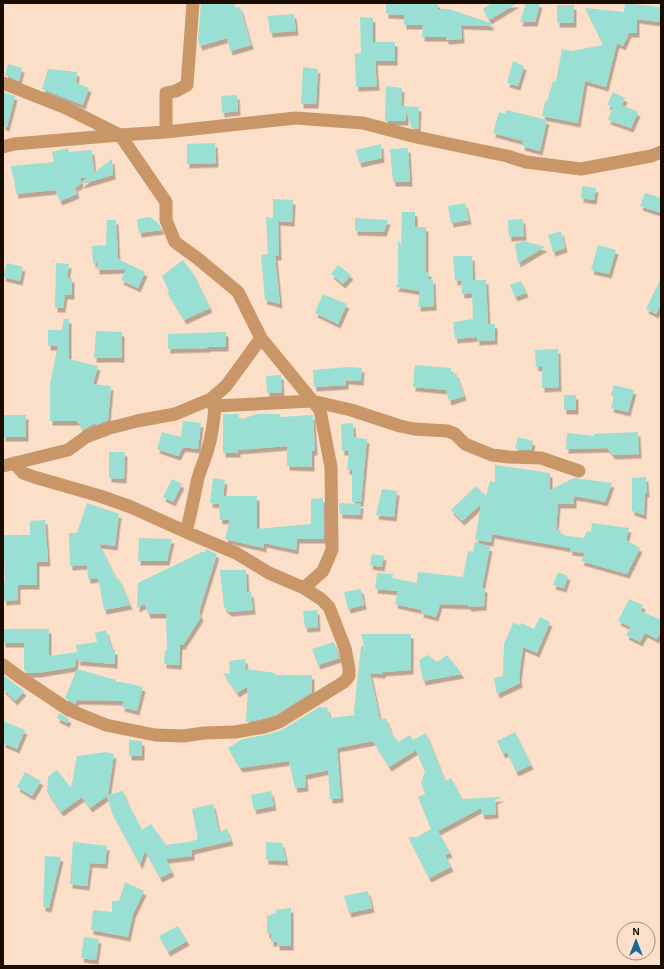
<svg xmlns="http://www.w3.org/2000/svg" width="664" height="969" viewBox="0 0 664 969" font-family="'Alegreya Sans',sans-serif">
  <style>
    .building { fill: #99dfd3; filter: url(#shadow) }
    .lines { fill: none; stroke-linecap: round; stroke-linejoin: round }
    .minor { stroke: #c99668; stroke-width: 13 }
  </style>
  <defs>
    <filter id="shadow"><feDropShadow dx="2.5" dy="4.5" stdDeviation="0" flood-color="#0004"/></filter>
  </defs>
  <rect width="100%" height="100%" fill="#fbdfc8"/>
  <path class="building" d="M201 3H235V8L240 7 251 45 230 51 227 38 200 46 198 41Z
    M386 3H438V9H449L491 23V26L461 25 462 39 446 40V37H422L423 25H404V15L386 14Z
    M492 3H517L489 20 483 9Z
    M526 3H540L535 22H520Z
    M625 3 660 7 659 22 637 19V33H629L623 46 617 43 606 87 585 81 578 123 542 116 545 101H547L553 81 556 82 562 49 572 51 603 45 585 8 624 12Z
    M557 5H574V23H557Z
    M294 14 296 31 270 33 268 16Z
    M360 17 373 18V42H395V61H375L377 86 356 87 355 54 361 53Z
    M513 61 524 66 518 86 507 83Z
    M8 64 22 68 19 81 5 75Z
    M303 67 318 69 316 104H301Z
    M48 69 77 72 76 83 89 88 83 105 42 89Z
    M386 86 402 88 401 106 419 107 418 129 412 128 406 111V121H385Z
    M3 92 15 96 7 127 3 126Z
    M613 92 625 98 622 105 638 112 631 128 608 120 613 107 607 105Z
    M237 95 238 111 222 113 221 96Z
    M506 110 547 120 540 151 522 146 523 141 493 133 499 112 506 114Z
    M215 143 216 163 187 164V144Z
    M381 144 382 158 359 163 356 150Z
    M68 148 69 152 92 150 94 173 112 159 113 175 82 184 81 183 87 178H81L80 185 75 187 77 194 60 201 55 190 16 194 14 178H13L11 166 54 162 52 152Z
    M408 148 410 182H393L390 149Z
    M582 186 596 188 594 200 581 198Z
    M645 193 661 198V213L640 206Z
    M273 199 293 200 292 222 278 221 279 256H275L280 304 265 300 261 255 268 254 266 217 273 218Z
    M465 203 469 220 451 223 448 206Z
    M402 212H415V227H426V272H429L428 280 433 279 434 306 418 307 420 291 396 287V285H398V240L401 245Z
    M150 217 159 224 162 230 139 233 137 219Z
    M355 218 388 220 384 232 355 231Z
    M523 219 524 236 509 237 508 220Z
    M107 220H116L118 259 145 272 138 288 121 280 126 269 97 270V262L93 263 92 246 106 245Z
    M561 231 565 248 553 252 548 235Z
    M524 241 545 247 518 263 515 244Z
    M598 245 616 250 609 274 591 270Z
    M453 256H472L473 280H486L488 324H495V340L477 341V337L455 339 453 322 473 319 472 293 462 294 461 280 455 281Z
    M183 260 191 271H192L210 308 184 320 167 292 169 291 162 276Z
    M7 263 23 267 20 281 3 277Z
    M56 263 69 264 67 278H72V295H65L63 308H55Z
    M338 265 351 275 343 284 331 274Z
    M661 278V304L656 314 646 309Z
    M521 281 526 293 515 297 510 285Z
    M323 294 347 304 338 324 315 313Z
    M64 319H69V359L98 366 93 384 111 386 108 420 96 425 95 423 83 430 77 421H50V383L58 346H48V330H62Z
    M96 331 122 332V358H94Z
    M226 332V347H208V348L168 349V334Z
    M558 349 559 387 542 388V366L536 367 535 350Z
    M415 365 451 368V374L456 373 464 396 449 401 446 390 413 387Z
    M349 367 362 368 361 381 346 380V385L314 387 313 370Z
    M281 375 282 392 267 393 266 376Z
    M614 385 634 390 628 412 611 408 614 396 611 395Z
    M564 395H576V410H564Z
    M223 414H239V420L257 414H280V417L313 415 315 451H312V467L287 466V446L238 450V453H223Z
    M3 415H26V437H3Z
    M183 421 201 423 198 449 183 447 178 456 157 449 162 432 181 437Z
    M353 423 354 437 367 439 361 502H352V470H347L349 451H342L341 424Z
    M638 432 639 454 613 455 607 448 566 449 567 433 594 436V434Z
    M518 437 533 441 531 450 515 449Z
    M109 452H125L124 479 109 478Z
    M495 465 550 473V490L574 478 612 483 605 502 597 500 574 496V504H558L556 529 561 530 560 535 584 538 587 531 591 532 592 523 629 528 626 540 640 548 627 574 581 561 585 553 570 551V548L492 534 491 542 475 540 481 504 462 521 451 510 476 486 486 496 490 481 495 482Z
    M646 477 647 493H645L644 515 632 511V478Z
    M213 478 225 480 223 496H257V529L311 524V499L323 498 324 539H297L296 550 264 543V548L225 539 230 519 220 520 219 504 210 503Z
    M172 479 182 484 173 502 163 497Z
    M382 489 397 491 394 517 376 515Z
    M87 503 119 514 115 546 99 544 117 580 119 579 130 605 104 610 98 578 88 579 87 565 70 566 69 533H77Z
    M339 503 361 504 360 515 340 514Z
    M45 520 48 562H37V585H18V600L4 601 3 582H5L4 559H3V535H30V521Z
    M139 538 172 539 167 561H138Z
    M475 542 490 547 482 588H485L484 606 469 607 468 605 440 604 436 617 421 613 422 610 395 604 398 591 375 589 377 573 393 574 392 578 417 583 418 572 463 577 468 551 473 552Z
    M206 549 217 554 199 612 201 617 183 645H180L179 665 164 664 165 650H167L166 614H148L145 604 137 608 138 583 202 552H205Z
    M372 554 384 556 382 567 370 565Z
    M220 570H246L247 593 251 592 253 610 229 612 224 607Z
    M558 572 568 576 564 588 553 585Z
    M361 589 364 605 348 609 344 592Z
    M629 599 643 605 641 611 661 620V630L657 639 645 633 640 642 626 635 631 627 618 621Z
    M317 610 318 627 305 628 303 611Z
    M540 617 550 622 537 653 523 647 519 677 520 683 497 694 494 678 503 676 504 644 513 623 520 625 521 623 534 629Z
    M3 629H49V656L77 652 76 645 97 642 95 633 106 630 112 650H115V664L78 661 77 654 75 667 38 673H28L24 670V643H3Z
    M361 634H411V670L383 672V674L370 673 380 720 386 718 391 732 398 742 410 735 413 740 426 733 445 781 451 778 462 799 502 797 495 800 496 814 482 815 481 808 438 831 450 853 445 855 451 867 429 878 408 837H417L431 829 418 797 425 794 421 782 425 772 416 750 389 767 373 741 337 748 341 798 330 799 328 770 305 775 306 787 295 788 289 761 240 768 228 748 243 739 265 735 282 730 321 706 322 708 327 707 330 718 355 715 354 712 361 646H364L366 657H367Z
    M334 642 339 658 318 665 312 649Z
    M428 655 437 662 447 655 462 674 423 681 419 660Z
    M245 659 246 669 276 673 275 675H312V692L276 715 262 719 246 722 248 686 237 693 223 673 230 674 229 661Z
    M77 669 116 680V682H122L143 687 137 711 122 707 124 701 77 700 75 704 65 698Z
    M3 675 24 691 15 701 3 689Z
    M59 713 69 719 67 723 57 718Z
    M3 721 25 730 17 749 3 743Z
    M515 732 531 765 516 772 507 752 503 754 497 741Z
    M129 740 142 741V756H129Z
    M106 752 114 754 108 795 123 791 127 802 142 830 151 824 166 845 189 842 198 839 192 809 213 804 219 832 227 829 231 841 192 850V856L166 859 172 872 160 878 145 851 140 865 112 813 107 796 90 808 82 797 61 812 47 792 48 777 57 770 71 788 77 756Z
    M25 772 41 781 32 796 17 787Z
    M271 791 274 806 254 810 251 795Z
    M73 842 107 846 105 864 90 863 87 886 70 884Z
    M266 842 282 843 286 861 266 860Z
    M45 856 61 857 49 908 43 907Z
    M125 882 144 891 133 914 128 937 91 930 93 910 112 912V901H119Z
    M368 891 372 908 349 913 344 896Z
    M291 908V946H277V942H271V934H267V916L276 913V910Z
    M178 926 187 941 168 952 159 936Z
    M84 937 99 939 96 960 81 958Z"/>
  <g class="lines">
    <path class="minor" d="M193 3 187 85 176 91 166 93V132L296 118 363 123 416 137 507 156 526 162 581 169 651 156 661 152
      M3 83 66 108 120 135 166 202V220L175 242 197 258 238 292 261 338 226 386 211 399 175 414 137 421 110 428 86 437 68 450 3 466
      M3 147 14 144 120 135 166 132
      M261 338 320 410 331 467 332 550 323 571 304 588
      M215 406 312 401 351 410 400 426 414 429 448 431 455 434 465 444 492 455 509 457 541 458 579 471
      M186 532C191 514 194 496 198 478 201 468 205 459 208 449 212 435 214 420 215 406L208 401
      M3 665 18 676 69 710 106 725 155 735 183 736 204 733 235 732 264 727 279 722 344 682 349 676V669L345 648 329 607 321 599 304 588 269 573 236 553 193 535 131 507 100 496 34 477 23 473 14 463"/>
  </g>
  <rect width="664" height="969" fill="none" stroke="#1b0c01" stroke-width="8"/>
  <g transform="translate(636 941)"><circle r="19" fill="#fbdfc8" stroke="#a18b78"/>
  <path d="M0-3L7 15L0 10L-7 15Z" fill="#18679a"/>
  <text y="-6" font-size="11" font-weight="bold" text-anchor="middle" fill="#1b0c01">N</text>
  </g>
</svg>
